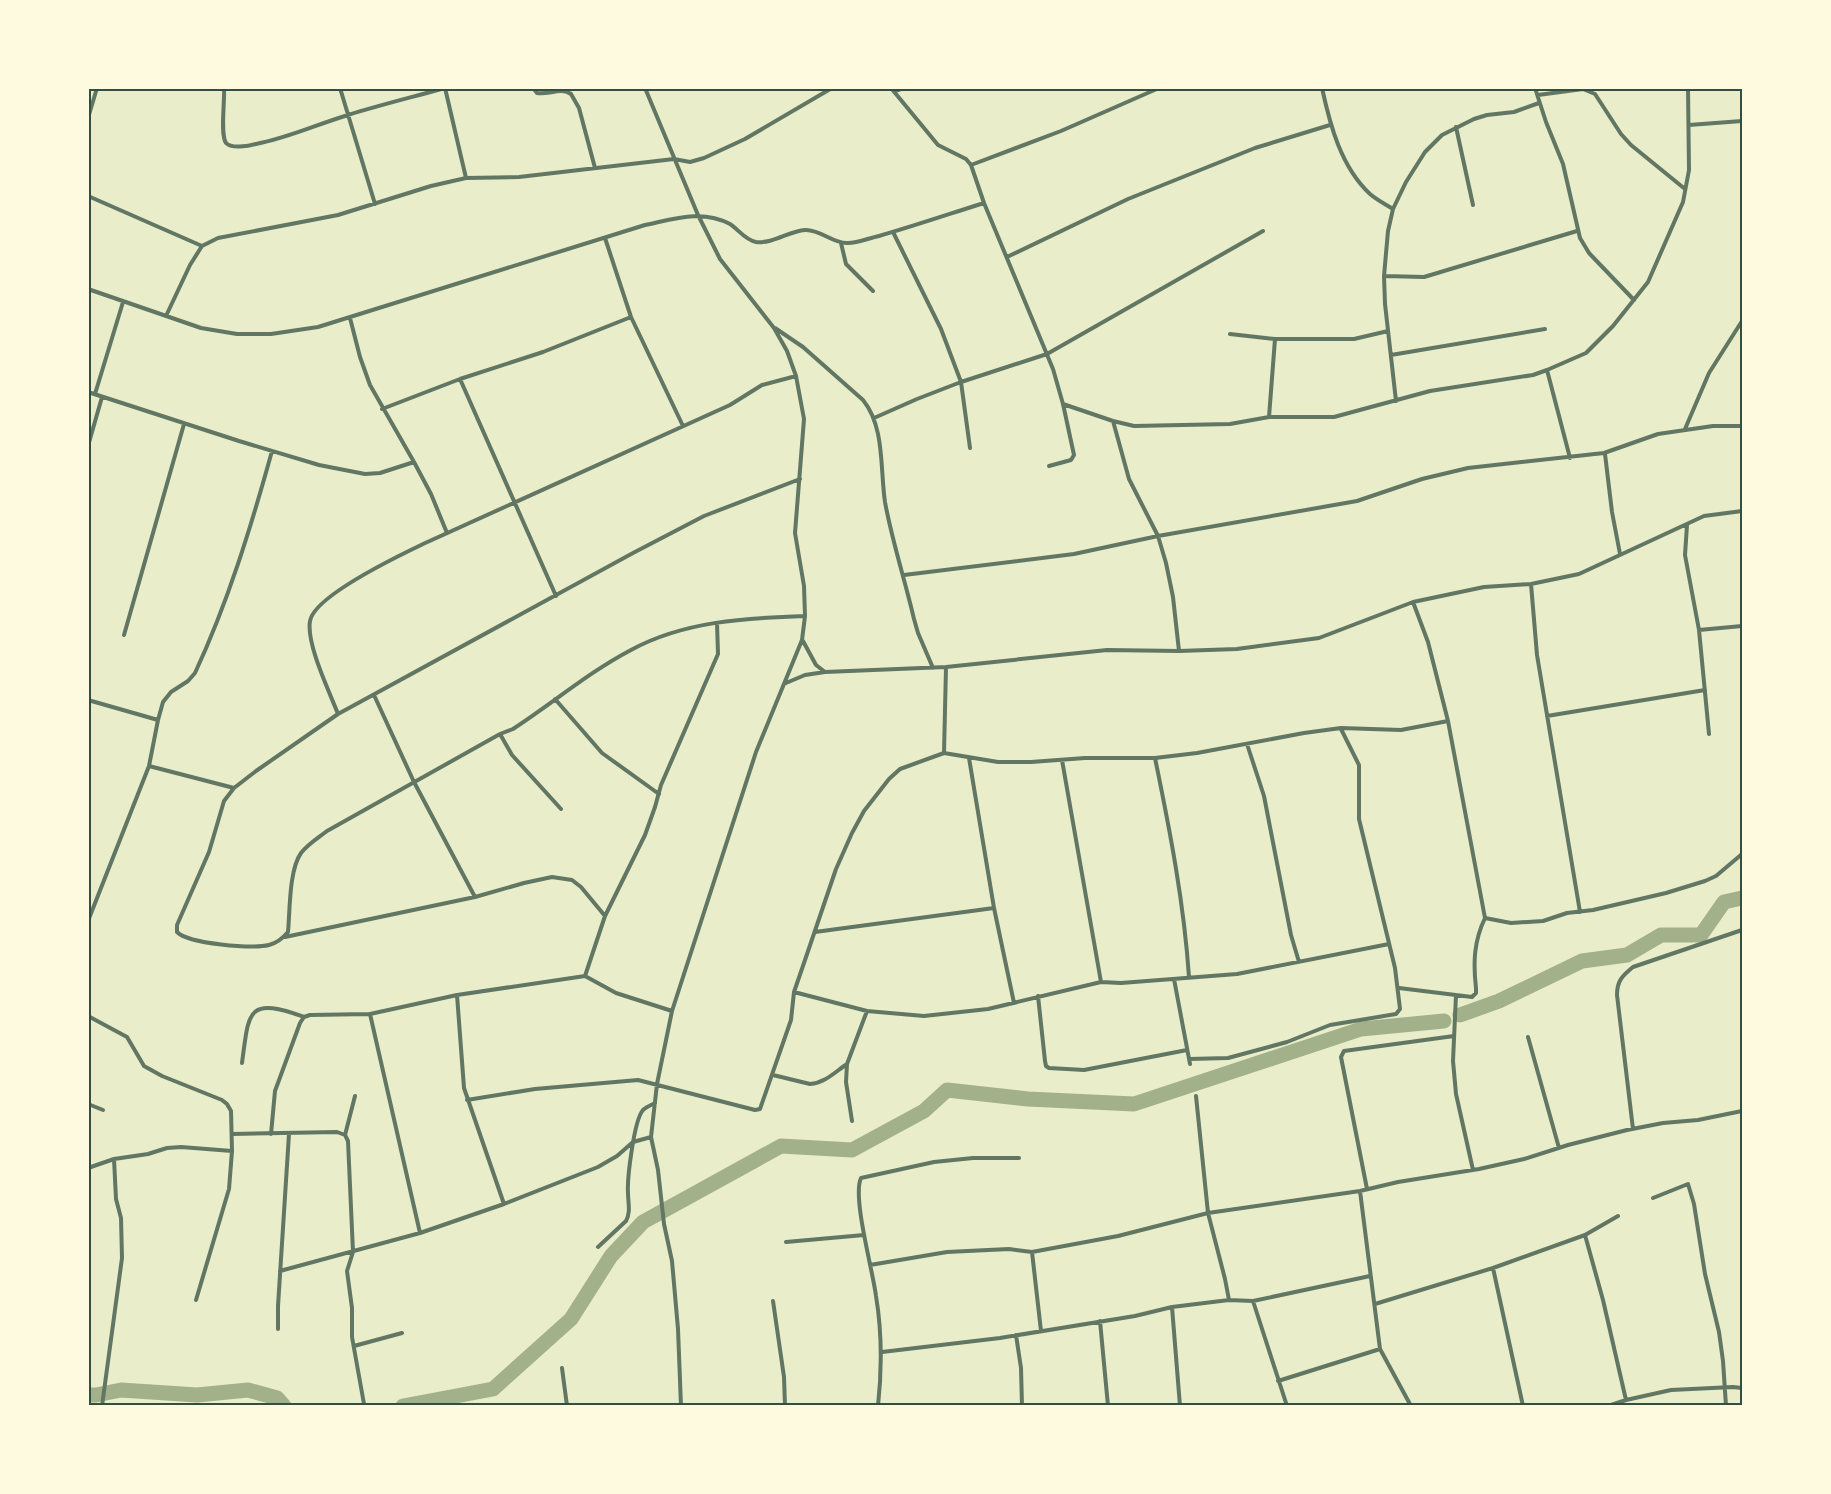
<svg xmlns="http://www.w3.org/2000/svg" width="1831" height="1494" viewBox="0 0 1831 1494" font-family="Karla,sans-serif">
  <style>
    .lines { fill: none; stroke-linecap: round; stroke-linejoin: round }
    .river { stroke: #a3b18a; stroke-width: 15 }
    .minor { stroke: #617663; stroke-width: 4 }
    .neatline { fill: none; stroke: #344e41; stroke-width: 2 }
  </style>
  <rect width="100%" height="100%" fill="#e9edc9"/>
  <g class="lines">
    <path class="river" d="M1460 1015 1499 1001 1582 961 1627 955 1661 935H1701L1724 902 1742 898
      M88 1395H96L121 1390 197 1395 248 1390 277 1398 284 1406
      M403 1406 493 1389 571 1319 611 1256 643 1222 781 1146 852 1150 924 1111 947 1090 1028 1099 1134 1104 1361 1029 1444 1021"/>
    <path class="minor" d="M224 88C225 100 220 135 226 143 231 149 249 146 256 144 288 138 318 124 348 115 380 105 413 97 445 88L466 178
      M340 88 375 204
      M533 88 537 93C549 95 561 87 571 94L579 108 595 168
      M645 88 698 215 720 259 774 328 787 351 796 376 804 419 795 533 804 586 805 616 802 640 756 752 672 1011 657 1084 651 1137 658 1170 664 1224 672 1261 678 1329 681 1406
      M891 88 938 145 966 159 971 165 984 203 1053 369 1063 404 1074 455 1071 460 1049 466
      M1322 88C1330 125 1341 167 1370 194 1377 200 1385 204 1393 209
      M1535 88 1546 122 1563 164 1580 238 1589 253 1634 300
      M895 91 904 88
      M1538 95 1583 89 1595 94 1621 134 1631 145 1685 189
      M88 118 97 88
      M1689 125 1742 121
      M1456 127 1473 205
      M971 165 1061 131 1159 88
      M88 196 202 246
      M893 232 941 329 961 382 970 448
      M605 238 631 317 683 426
      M841 243 846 264 873 291
      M1007 257 1128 199 1255 148 1330 125
      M1384 276 1424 277 1577 231
      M88 289 201 328 237 334H271L318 327 645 225C674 219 702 209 730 224 738 229 745 240 756 242 773 244 789 231 805 230 820 229 833 244 848 243 858 243 869 238 879 236 914 226 949 214 984 203
      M166 316 190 265 202 246 218 238 338 215 431 186 466 178 519 177 674 159 690 162 704 158 745 139 832 88
      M350 318 360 357 370 385 414 462 431 494 447 533
      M775 328 803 347 863 400C885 427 880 469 885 502 892 541 905 580 914 619L918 633 933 668
      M1230 334 1275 339H1354L1388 331
      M1391 355 1545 329
      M1547 370 1570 458
      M460 379 556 596
      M88 392 239 441 319 465 365 474 380 473 414 462
      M95 394 123 302
      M1396 401 1385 304 1384 276 1388 231 1393 209 1406 182 1425 152 1442 135 1474 119 1487 115 1514 112 1539 103
      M1063 404 1113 421 1134 426 1230 424 1269 417H1334L1430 391 1533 375 1547 370 1586 353 1613 326 1648 282 1683 202 1689 170 1688 88
      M382 409 460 379 543 352 631 317
      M1269 417 1275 339
      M874 418 917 399 961 382 1047 354 1263 231
      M1113 421 1129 479 1158 536 1166 563 1173 597 1179 651
      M1685 429 1709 373 1742 321
      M88 446 102 397
      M1605 454 1612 512 1620 554
      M800 479 704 516 633 553 338 714 256 771 234 788 224 801 209 852 177 925V932C189 944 252 949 269 945 277 943 283 938 288 932 290 910 289 870 301 853 308 844 318 838 327 831L500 734 513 729C553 703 589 672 631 650 684 621 746 618 805 616
      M1687 525 1685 555 1699 630 1742 626
      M904 575 1074 554 1158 536 1357 501 1422 479 1468 468 1604 453 1658 434 1713 426H1742
      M1531 584 1537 655 1580 912
      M1699 630 1709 734
      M124 635 184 424
      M803 641 816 665 825 672
      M786 683 805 675 825 672 946 667 1107 650 1179 651 1237 649 1319 638 1413 602 1484 587 1531 584 1579 574 1704 516 1742 511
      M374 695 414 782 475 897
      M555 699 602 753 659 794
      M88 700 158 720
      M338 714C330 693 306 644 310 621 314 596 400 555 423 544L730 405 762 385 796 376
      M1547 716 1705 690
      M500 734 512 755 561 809
      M1247 744 1264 796 1291 935 1299 962
      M944 753 946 667
      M969 758 994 908 1014 1003
      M1155 758C1170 831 1184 903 1189 977
      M1062 760 1101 982
      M149 766 234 788
      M1485 918 1511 923 1543 921 1567 913 1593 910 1666 893 1705 881 1716 876 1742 854
      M88 921 149 766 158 720 163 702 171 692 188 681 195 673C228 602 251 527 272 451
      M815 932 994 908
      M285 937 475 897 524 883 552 877 572 880 581 887 605 916
      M585 976 605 916 645 835 655 807 661 785 718 654 717 623
      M1174 979 1190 1064
      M1399 988 1472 997 1476 993V988C1473 962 1474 941 1485 918L1448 721 1428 642 1413 602
      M794 992 867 1011 924 1016 988 1009 1101 982 1121 983 1237 974 1389 944
      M457 995 464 1088 504 1204
      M1456 995 1453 1061 1456 1094 1473 1170
      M1038 996 1045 1061 1046 1066 1049 1068 1084 1070 1187 1050
      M370 1014 420 1233
      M88 1016 127 1037 144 1066 162 1076 222 1100 227 1104 231 1111 232 1151 229 1189 196 1300
      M1528 1037 1559 1148
      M1189 1059 1228 1058 1287 1042 1330 1025 1396 1014 1400 1009 1395 968 1359 819V765L1341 729
      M242 1063C249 1012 246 996 304 1017
      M773 1075 810 1084C825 1083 835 1072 847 1064
      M1196 1096 1208 1213 1225 1279 1229 1300
      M467 1100 535 1089 638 1080 755 1110 760 1109 791 1020 794 992 805 960 836 869 852 833 864 811 889 779 900 769 944 753 998 762H1031L1085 758H1155L1197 753 1304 733 1341 728 1401 730 1448 721
      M88 1104 103 1110
      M852 1121 846 1082 847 1064 867 1011
      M1633 1129 1617 995C1617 981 1622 976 1633 967L1742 930
      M232 1134 337 1132 345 1135 348 1141 353 1252 347 1271 352 1308V1337L364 1404
      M271 1134 275 1091 300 1023 304 1017 310 1015 370 1014 457 995 585 976 616 993 672 1011
      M345 1135 355 1096
      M88 1168 114 1159 148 1154 167 1148 181 1147 232 1151
      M1367 1189 1341 1057 1344 1051 1454 1036
      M1360 1191 1380 1349 1411 1406
      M1653 1198 1688 1184 1694 1204 1705 1274 1719 1332 1723 1361 1726 1406
      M1585 1235 1603 1300 1626 1400 1608 1406
      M786 1242 864 1235
      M598 1247 626 1221C631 1212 628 1203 628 1193 627 1179 634 1120 643 1110 646 1107 651 1105 655 1103
      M1032 1252 1041 1331
      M870 1265 947 1252 1009 1249 1032 1252 1118 1236 1208 1213 1360 1191 1398 1182 1479 1169 1524 1159 1568 1145 1627 1130 1663 1123 1698 1120 1742 1111
      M1493 1268 1523 1406
      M280 1271 420 1233 504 1204 598 1167 617 1156 633 1142 651 1137
      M773 1301 784 1377 785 1406
      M1253 1301 1287 1406
      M1375 1304 1493 1268 1585 1235 1618 1216
      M1172 1307 1180 1406
      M1100 1321 1108 1406
      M278 1329V1306L289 1134
      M1016 1335 1021 1368 1022 1406
      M354 1346 402 1333
      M882 1352 1000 1338 1135 1316 1172 1307 1229 1300 1253 1301 1370 1276
      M562 1368 567 1406
      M1278 1381 1380 1349
      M1626 1400 1671 1390 1733 1387 1742 1388
      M102 1406 122 1258 121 1218 116 1199 114 1159
      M878 1406C882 1369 882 1332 876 1296 873 1271 852 1197 861 1178L934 1162 973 1158H1019"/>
  </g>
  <rect width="1831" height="1494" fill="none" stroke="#fefae0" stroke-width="180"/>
  <rect x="90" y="90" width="1651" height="1314" class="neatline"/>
</svg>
